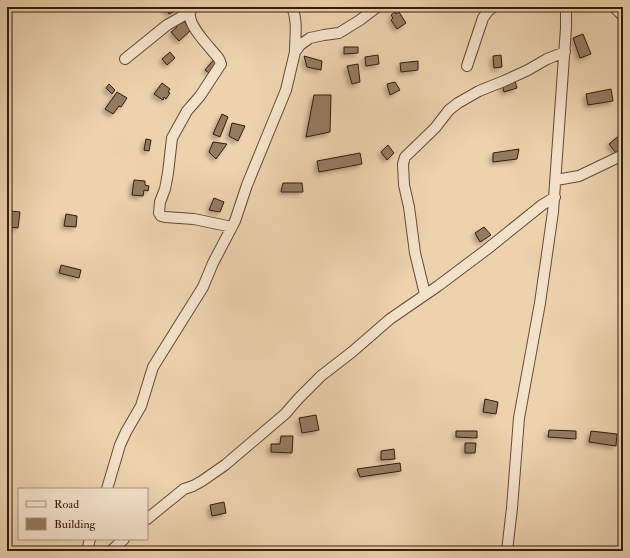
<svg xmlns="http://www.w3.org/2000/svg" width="630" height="558" viewBox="0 0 630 558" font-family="'IM FELL Double Pica',serif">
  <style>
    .building { fill: #937b61; stroke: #321c0e; filter: url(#shadow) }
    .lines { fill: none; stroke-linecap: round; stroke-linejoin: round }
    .minor-casing { stroke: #614a36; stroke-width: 12 }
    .minor { stroke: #f3e2ca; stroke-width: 10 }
  </style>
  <defs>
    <filter id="shadow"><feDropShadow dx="-3" dy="3" stdDeviation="2" flood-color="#0004"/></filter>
  </defs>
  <rect width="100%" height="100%" fill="#edd2ae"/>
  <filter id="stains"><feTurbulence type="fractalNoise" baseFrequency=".005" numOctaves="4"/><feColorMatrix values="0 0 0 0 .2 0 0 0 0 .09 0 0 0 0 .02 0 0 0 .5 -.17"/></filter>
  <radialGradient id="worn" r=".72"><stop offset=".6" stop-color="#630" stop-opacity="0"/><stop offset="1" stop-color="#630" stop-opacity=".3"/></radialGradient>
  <path class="building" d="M165 7H176L177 10 169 14Z
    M395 12 396 14 399 12 406 23 397 29 391 20 393 18 391 15Z
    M183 20 191 30 179 41 171 32 177 27 176 26Z
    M583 34 591 54 580 58 573 38Z
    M344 47H358V53L344 54Z
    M170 52 175 58 167 65 162 59Z
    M378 55 379 64 366 66 365 57Z
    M501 55 502 67 494 68 493 56Z
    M304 56 322 61 321 70 307 67Z
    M215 58 218 61 209 73 205 70Z
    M418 61V70L401 72 400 63Z
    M358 64 360 82 352 84 347 66Z
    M515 81 517 88 504 92 502 84Z
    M395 82 400 90 390 95 387 84Z
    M162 83 170 89 168 92 170 93 166 99 164 97 163 100 154 94Z
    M109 84 115 90 112 94 106 88Z
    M611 89 613 101 588 105 586 94Z
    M117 92 127 98 121 107 119 106 113 114 105 109Z
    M314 95H331L330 132 306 137Z
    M222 114 228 117 220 137 213 134Z
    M232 123 245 126 238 141 229 136Z
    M621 134 623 137V148L617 154 609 144Z
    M146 139 151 140 149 151 144 150Z
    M213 142 227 144 216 159 209 152Z
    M388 145 394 153 387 160 381 152Z
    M519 149 517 159 493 162V153Z
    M360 153 362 164 319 172 317 161Z
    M134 180 145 181V185L149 186 148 191 144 190 143 196 132 195Z
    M283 183H302L303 192H281Z
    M214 198 224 202 220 212 209 210Z
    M10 211 20 212 18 228 8 227Z
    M66 214 77 216 76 227 64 226Z
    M484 227 491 235 480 242 475 233Z
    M61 265 81 270 79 278 59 273Z
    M485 399 498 402 496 414 483 412Z
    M316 415 319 430 302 433 299 418Z
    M549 430 576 431V439L548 437Z
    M456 431H477V438L456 437Z
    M591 431 617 434 616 446 589 442Z
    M281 436H293L292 453 271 452V444H280Z
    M465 443H476L475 453H465Z
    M394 449 395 459 381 460V451Z
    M400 463 401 471 360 477 357 469Z
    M224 502 226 513 212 516 210 505Z"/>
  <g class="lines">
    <defs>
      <path id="minor" d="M292 7C298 21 295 37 295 52
        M614 7 623 16
        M190 12C187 26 211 48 219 59L221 64 200 96 187 111 172 138 168 173 165 189 160 202 159 213 161 216 165 217 194 219 232 227
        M125 59 167 25 190 12 192 9
        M467 66 483 18 488 11 493 7
        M556 180 579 176 623 155
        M425 294 415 253 409 207 404 185 403 164 405 157 435 128 449 110 458 103 479 91 504 81 528 70 547 59 565 52
        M107 489 120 445 126 432 141 406 153 367 203 287 213 263 235 221 247 185 286 90 295 52 300 45 310 38 324 35 339 33 360 20 377 7
        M147 519 184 489 193 486 202 481 225 465 285 414 299 398 321 376 352 352 390 319 438 286 486 250 542 205 555 197
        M87 551 90 539
        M111 551 124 539
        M507 551 512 508 519 418 540 303 553 212 566 28V7"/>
    </defs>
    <use href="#minor" class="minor-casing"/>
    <use href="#minor" class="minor"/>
  </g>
  <rect width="630" height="558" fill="none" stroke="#edd2ae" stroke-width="24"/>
  <rect x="8" y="8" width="614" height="542" fill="none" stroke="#321c0e" stroke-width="2"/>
  <rect x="12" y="12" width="606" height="534" fill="none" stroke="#321c0e"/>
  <rect x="18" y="488" width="130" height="52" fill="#f3e2ca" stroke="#a6937f"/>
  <rect x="26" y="501" width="20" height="6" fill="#f3e2ca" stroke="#a6937f"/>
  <text x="54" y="508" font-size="12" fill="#321c0e">Road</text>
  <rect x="26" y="518" width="20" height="12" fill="#937b61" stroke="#a6937f"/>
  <text x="54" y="528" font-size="12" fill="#321c0e">Building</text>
  <rect width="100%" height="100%" filter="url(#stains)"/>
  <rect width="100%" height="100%" fill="url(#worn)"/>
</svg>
